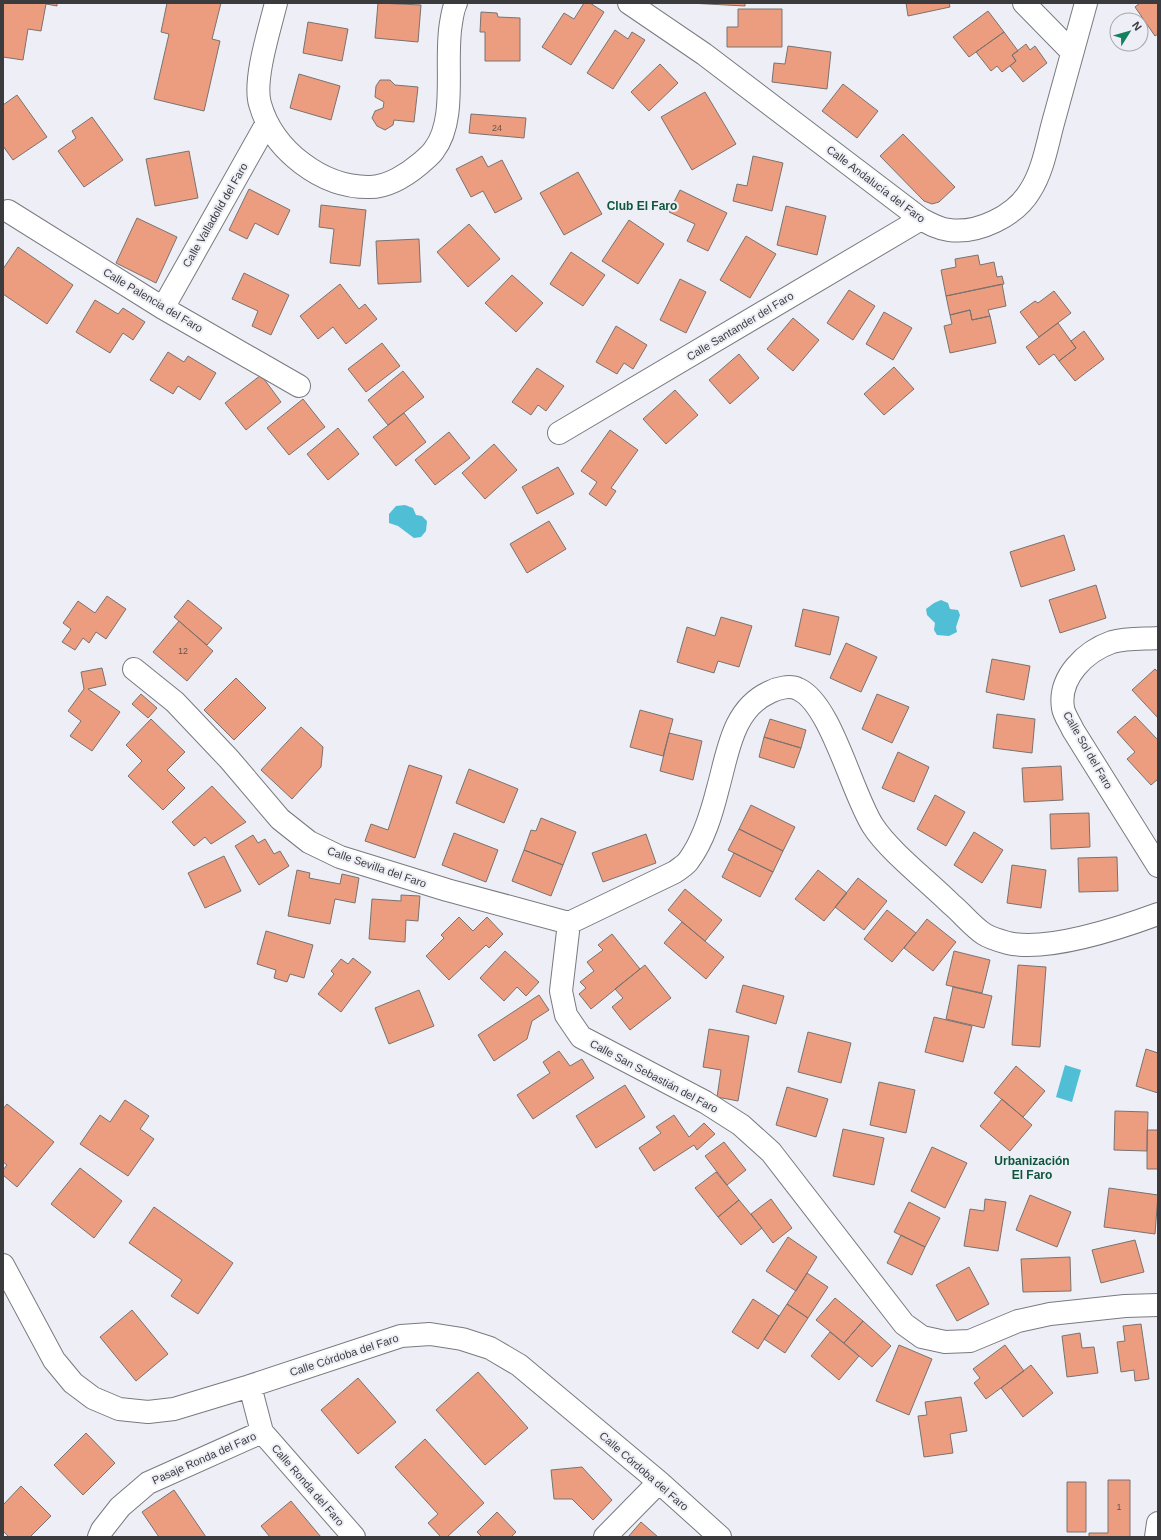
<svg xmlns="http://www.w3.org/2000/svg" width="1161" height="1540" viewBox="0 0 1161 1540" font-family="Helvetica,sans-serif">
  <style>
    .water { fill: #50bed4 }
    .building { fill: #ec9d7f; stroke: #7a7270 }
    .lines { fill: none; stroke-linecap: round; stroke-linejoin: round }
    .minor-casing { stroke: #797a80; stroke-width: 24 }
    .minor { stroke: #fff; stroke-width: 22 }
    .labels { text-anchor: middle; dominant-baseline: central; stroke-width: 4; stroke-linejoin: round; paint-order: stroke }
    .number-label { font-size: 9px; fill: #67544e }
    .street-label { font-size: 11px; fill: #3b3b3e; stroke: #eeeff6 }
    .neighbourhood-label { font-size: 12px; font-weight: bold; fill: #0d563d; stroke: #eeeff6 }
  </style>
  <rect width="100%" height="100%" fill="#eeeff6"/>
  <path class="water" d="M405 505 413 508 416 515 422 516 427 521 426 531 421 537 414 538 398 526 389 523V514L396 506Z
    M941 600 948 603 950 609 958 610 960 615 956 627 957 632 949 636 937 635 934 630 935 623 927 615 926 609 934 603Z
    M1065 1065 1081 1070 1072 1102 1056 1097Z"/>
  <path class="building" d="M3 3H57V6L46 4 41 31 28 29 23 60 3 57Z
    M167 3H221L212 39 220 41 204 111 154 99 169 34 161 32Z
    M378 3 421 5 418 42 375 38Z
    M584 3H590L604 12 571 65 542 47 564 13 574 19Z
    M689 3H745V6Z
    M906 3H949L950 7 908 16Z
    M1140 3H1158V34L1155 36 1135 7Z
    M738 9H782V47H727V27H738Z
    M988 11 1004 32 969 57 953 37Z
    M481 12 497 13 498 17 520 18V61H485V32H480Z
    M308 22 348 29 342 61 303 53Z
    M615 30 628 39 632 32 645 40 613 89 587 73Z
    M1004 32 1018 51 1012 55 1016 61 1002 72 997 66 991 71 976 52Z
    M1026 44 1030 50 1035 46 1047 63 1023 82 1010 66 1016 61 1012 55Z
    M788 46 831 52 827 89 772 82 774 63 785 64Z
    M660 64 678 83 649 111 631 92Z
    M299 74 340 86 331 120 290 108Z
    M380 80H390L395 85 418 87 414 122 394 120 393 125 385 130 377 126 372 118 375 111 383 108 384 102 375 97 376 86Z
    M843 84 878 111 857 138 822 111Z
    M705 92 736 144 692 170 661 117Z
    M17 95 47 137 13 160 3 146V105Z
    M471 114 526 118 524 138 469 133Z
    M92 117 123 160 84 187 58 151 76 138 72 131Z
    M903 134 955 187 939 202 932 204 924 201 880 156Z
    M189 151 198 198 155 206 146 159Z
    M482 156 488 167 502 160 522 199 495 213 483 191 471 197 456 169Z
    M753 156 783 163 772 211 733 201 737 184 747 186Z
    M578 172 602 214 564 235 540 193Z
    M249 189 290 210 278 235 255 223 247 239 229 230Z
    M680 190 727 213 708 251 687 241 695 224 669 212Z
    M321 205 366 210 360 266 330 263 334 229 319 227Z
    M786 206 826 216 817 255 777 245Z
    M137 218 177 237 156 283 116 263Z
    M629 220 664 244 638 284 602 261Z
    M469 224 500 259 468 287 437 252Z
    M746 236 776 254 750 298 720 280Z
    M419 239 421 282 378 284 376 241Z
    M18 247 73 285 47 324 3 294V269Z
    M571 252 605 275 583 306 550 284Z
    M978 255 980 265 994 262 997 277 1002 276 1004 284 946 296 941 270 956 267 955 259Z
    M244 273 289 295 271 335 252 326 258 311 232 299Z
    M512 275 543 303 516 332 485 303Z
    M680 279 706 292 686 333 660 320Z
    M340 284 359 309 365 304 377 319 346 344 333 327 318 339 300 316Z
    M1002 284 1006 306 988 310 990 316 972 320 970 310 950 315 946 296Z
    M849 290 875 306 853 340 827 323Z
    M1054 291 1071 313 1039 337 1020 312 1035 301 1038 303Z
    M95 300 118 314 123 308 145 322 133 340 123 333 110 353 76 332Z
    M970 310 972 320 990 316 996 343 950 353 944 326 952 324 950 315Z
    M884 312 912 328 893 360 866 344Z
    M793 318 819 340 793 371 767 349Z
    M1058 323 1076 348 1059 361 1054 354 1039 365 1026 347Z
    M616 326 647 345 633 369 624 363 617 374 596 362Z
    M1084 331 1104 359 1075 381 1059 361 1076 348 1071 341Z
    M382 343 400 366 366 392 348 369Z
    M168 352 184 362 188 356 216 373 200 400 178 386 173 394 150 380Z
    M739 354 759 378 730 404 709 380Z
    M894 367 914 389 884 415 864 394Z
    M537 368 564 386 546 411 538 405 531 415 512 402Z
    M403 371 424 397 388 425 368 400Z
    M261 375 281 402 246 430 225 403Z
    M675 390 698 415 666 444 643 419Z
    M303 399 325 427 289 455 267 428Z
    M404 413 426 442 396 466 373 437Z
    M338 428 359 454 328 480 307 454Z
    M610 430 638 450 611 488 616 491 606 506 589 494 597 482 581 471Z
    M449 432 470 458 435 485 415 460Z
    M494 444 517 470 485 499 462 473Z
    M558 467 574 494 537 514 522 487Z
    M549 521 566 549 527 573 510 544Z
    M1064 535 1075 570 1021 587 1010 552Z
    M1096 585 1106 618 1060 633 1049 600Z
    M107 596 126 609 106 639 96 632 89 643 83 638 75 650 62 642 71 629 63 623 78 601 95 613Z
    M188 600 222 628 207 645 174 617Z
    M803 609 839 617 830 655 795 646Z
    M721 617 752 626 739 667 718 661 714 673 677 662 687 627 715 636Z
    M179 621 213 651 187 681 153 652Z
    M846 643 877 657 861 692 830 678Z
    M992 659 1030 666 1024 700 986 692Z
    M102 668 106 685 88 689 120 712 92 751 70 736 81 721 68 711 84 689 81 672Z
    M1155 669 1158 672V718L1132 690Z
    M236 678 266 708 234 740 204 710Z
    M141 694 157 708 148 718 132 704Z
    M877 694 909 707 892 743 862 729Z
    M640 710 673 719 663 756 630 747Z
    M997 714 1035 719 1032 753 993 748Z
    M1135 716 1158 740V779L1151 785 1127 759 1135 752 1117 732Z
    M151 719 185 752 167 770 185 788 163 810 128 776 142 761 126 745Z
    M770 719 806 730 801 748 764 737Z
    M301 727 323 747 321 767 292 799 261 770Z
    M669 733 702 741 693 780 660 771Z
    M764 737 801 748 794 768 759 757Z
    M898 752 929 767 914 802 882 788Z
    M409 765 442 776 415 858 365 841 371 824 388 830Z
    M1061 766 1063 800 1024 802 1022 768Z
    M469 769 518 789 504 823 456 803Z
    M212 786 246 822 211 844 205 837 194 846 172 822Z
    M935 795 965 812 946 846 917 829Z
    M751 805 795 827 783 851 739 829Z
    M1089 813 1090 847 1051 849 1050 814Z
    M541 818 576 832 563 865 524 850 531 830 536 831Z
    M739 829 783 851 773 872 728 850Z
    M974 832 1003 850 982 883 954 865Z
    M454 833 498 850 486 882 442 865Z
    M646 834 656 863 603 882 592 853Z
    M253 835 258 843 265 839 274 854 280 851 289 866 259 885 235 846Z
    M524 850 563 865 551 896 512 881Z
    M734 853 773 872 760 897 722 877Z
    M224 856 241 891 205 908 188 873Z
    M1117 857 1118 891 1079 892 1078 858Z
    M1012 865 1046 870 1041 908 1007 903Z
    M297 870 310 873 309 878 340 884 342 874 359 878 355 903 335 899 330 924 288 916Z
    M818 870 847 893 824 921 795 899Z
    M858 878 887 901 864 930 835 907Z
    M685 889 722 920 705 941 668 910Z
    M401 895 420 896 418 921 406 920 405 942 369 939 372 899 401 901Z
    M887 910 916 933 892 962 864 939Z
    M459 917 473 931 487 917 503 934 489 948 486 945 449 980 426 956 444 938 441 935Z
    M927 919 956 942 933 971 904 948Z
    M682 922 724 957 706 979 664 943Z
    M266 931 313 945 304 978 290 974 287 982 274 978 276 970 257 964Z
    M612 934 640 969 591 1009 579 994 586 988 580 982 594 971 587 962 603 950 598 945Z
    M505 951 539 982 526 996 517 987 504 1001 480 978Z
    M954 951 990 960 982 993 946 985Z
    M353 958 371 972 341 1012 318 994 334 974 331 971 341 959 348 964Z
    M645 965 671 998 630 1030 612 1007 623 998 615 989Z
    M1018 965 1046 967 1040 1047 1012 1045Z
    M743 985 784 996 776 1024 736 1012Z
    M953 987 992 996 984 1028 946 1019Z
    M419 990 434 1026 389 1044 375 1008Z
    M539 995 549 1010 532 1021 527 1039 494 1061 478 1035Z
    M934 1017 972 1026 963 1062 925 1052Z
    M709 1029 749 1036 738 1101 717 1097 721 1070 703 1067Z
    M808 1032 851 1043 841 1083 798 1072Z
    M1146 1049 1158 1053V1093L1136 1086Z
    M559 1051 570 1066 582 1059 594 1078 533 1119 517 1095 550 1073 543 1062Z
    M1016 1066 1045 1091 1023 1117 994 1093Z
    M879 1082 915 1090 906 1133 870 1125Z
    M625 1085 645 1117 596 1148 576 1116Z
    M787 1087 828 1099 816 1137 776 1125Z
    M1002 1099 1032 1125 1010 1151 980 1126Z
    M125 1100 149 1116 140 1129 154 1139 128 1176 80 1144 100 1115 110 1122Z
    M7 1104 54 1142 17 1187 3 1175V1170L7 1165 3 1162V1109Z
    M1115 1111 1148 1112 1147 1151 1114 1150Z
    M674 1115 689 1137 704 1123 715 1134 697 1150 694 1145 654 1171 639 1148 661 1133 656 1127Z
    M843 1129 884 1138 874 1185 833 1176Z
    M1147 1130H1158V1169H1147Z
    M724 1142 746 1170 727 1185 705 1156Z
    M932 1147 967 1163 945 1208 911 1191Z
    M80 1168 122 1201 94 1238 51 1204Z
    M716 1172 739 1200 718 1217 695 1188Z
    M1109 1188 1158 1195 1155 1234 1104 1227Z
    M1030 1195 1071 1212 1057 1247 1016 1230Z
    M771 1199 792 1228 773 1243 751 1214Z
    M985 1199 1006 1202 998 1251 964 1246 970 1209 984 1211Z
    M739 1200 762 1228 741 1245 718 1217Z
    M909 1202 940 1218 925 1247 894 1232Z
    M154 1207 233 1263 198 1314 171 1296 182 1280 129 1243Z
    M901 1235 925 1247 912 1275 887 1263Z
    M788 1237 817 1257 796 1291 766 1271Z
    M1135 1240 1144 1272 1101 1283 1092 1250Z
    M1070 1257 1071 1291 1023 1292 1021 1259Z
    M969 1267 989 1304 957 1321 936 1285Z
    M807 1273 828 1287 808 1318 787 1304Z
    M835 1298 863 1321 844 1343 816 1320Z
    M753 1299 779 1316 758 1349 732 1332Z
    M787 1304 808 1318 785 1353 764 1339Z
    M132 1310 168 1354 136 1381 100 1337Z
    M863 1321 891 1346 872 1367 844 1343Z
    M1141 1324 1149 1379 1135 1381 1134 1370 1121 1372 1117 1342 1125 1341 1123 1326Z
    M830 1332 859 1356 839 1380 811 1356Z
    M1080 1333 1082 1348 1094 1347 1098 1373 1067 1377 1062 1336Z
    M899 1345 932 1359 909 1415 876 1401Z
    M1005 1345 1024 1371 986 1399 974 1383 980 1378 973 1369Z
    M1031 1365 1053 1393 1023 1417 1001 1388Z
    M478 1372 528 1428 485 1465 436 1410Z
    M358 1378 396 1422 358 1454 321 1410Z
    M961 1397 967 1431 950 1434 953 1453 924 1457 918 1416 927 1415 925 1402Z
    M86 1433 115 1463 83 1495 54 1465Z
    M425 1439 484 1503 447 1537H441L428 1523 438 1514 395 1467Z
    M582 1467 612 1500 593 1520 572 1499H554L551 1470Z
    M1108 1480H1130V1537H1089V1533H1108Z
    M1067 1482H1086V1532H1067Z
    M21 1486 51 1516 30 1537H9L3 1531V1505Z
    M174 1490 206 1537H159L142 1512Z
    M291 1501 310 1524 321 1537H270L261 1526Z
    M497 1512 516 1532 511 1537H482L477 1532Z
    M641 1522 658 1537H628Z"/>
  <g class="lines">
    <defs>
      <path id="minor" d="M276 3C270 28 253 80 260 104 273 150 322 188 370 187 388 187 408 174 421 163 425 159 431 155 434 150 458 119 444 61 451 23 452 17 453 9 456 3
        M629 3 704 54 921 219C930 224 939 229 949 230 978 234 1015 216 1030 191 1043 171 1047 145 1053 123 1064 83 1075 43 1086 3
        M1024 3 1072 52
        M8 211 163 308 299 386
        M163 308 267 123
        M559 433 921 219
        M1158 638C1144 639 1126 638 1112 642 1086 651 1058 677 1063 708 1064 715 1070 723 1073 730L1158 866
        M134 669 175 702 229 759 280 819 309 842 340 857 447 890 569 923
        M1158 914C1120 928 1047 952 1008 943 1001 941 990 938 984 934 972 926 962 913 951 904 929 882 889 851 873 826 852 794 831 703 798 689 790 685 778 688 770 692 732 709 728 753 718 788 712 812 704 840 689 860 686 865 680 868 675 872L569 923 561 991 566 1015 581 1037 705 1102 741 1125 771 1152 904 1324 922 1337 945 1342 970 1341 1018 1321 1050 1314 1125 1306 1158 1305
        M3 1265 54 1360 73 1383 93 1398 119 1409 148 1412 174 1409 250 1386 401 1336 430 1334 462 1339 490 1348 519 1365 659 1482 720 1537
        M250 1386 262 1432 354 1537
        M99 1537 102 1530 120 1507 148 1483 262 1432
        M605 1537 659 1482
        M1156 1537 1158 1523"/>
    </defs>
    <use href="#minor" class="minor-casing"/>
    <use href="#minor" class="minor"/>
  </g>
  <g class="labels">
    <g class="number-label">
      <text x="497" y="128">24</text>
      <text x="183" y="651">12</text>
      <text x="1119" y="1507">1</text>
    </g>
    <g class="street-label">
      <text transform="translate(876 184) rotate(37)">Calle Andalucía del Faro</text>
      <text transform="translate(215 215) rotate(-60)">Calle Valladolid del Faro</text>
      <text transform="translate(153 300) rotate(31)">Calle Palencia del Faro</text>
      <text transform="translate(740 326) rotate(-31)">Calle Santander del Faro</text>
      <text transform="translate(1088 750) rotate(60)">Calle Sol del Faro</text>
      <text transform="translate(377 867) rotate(19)">Calle Sevilla del Faro</text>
      <text transform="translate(654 1076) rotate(28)">Calle San Sebastián del Faro</text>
      <text transform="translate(344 1355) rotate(-18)">Calle Córdoba del Faro</text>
      <text transform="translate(204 1458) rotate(-24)">Pasaje Ronda del Faro</text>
      <text transform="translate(644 1471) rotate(41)">Calle Córdoba del Faro</text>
      <text transform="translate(308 1485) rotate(49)">Calle Ronda del Faro</text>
    </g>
    <g class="neighbourhood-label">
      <text x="642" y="206">Club El Faro</text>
      <text x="1032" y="1161">Urbanización<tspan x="1032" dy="14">El Faro</tspan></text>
    </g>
  </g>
  <rect width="1161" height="1540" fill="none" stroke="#3b3b3e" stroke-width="8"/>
  <g transform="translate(1129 32) rotate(53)"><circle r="19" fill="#eeeff6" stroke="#a6a7ac"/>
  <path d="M0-3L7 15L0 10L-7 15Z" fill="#14815d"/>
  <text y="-6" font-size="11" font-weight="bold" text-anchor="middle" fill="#3b3b3e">N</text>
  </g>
</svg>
